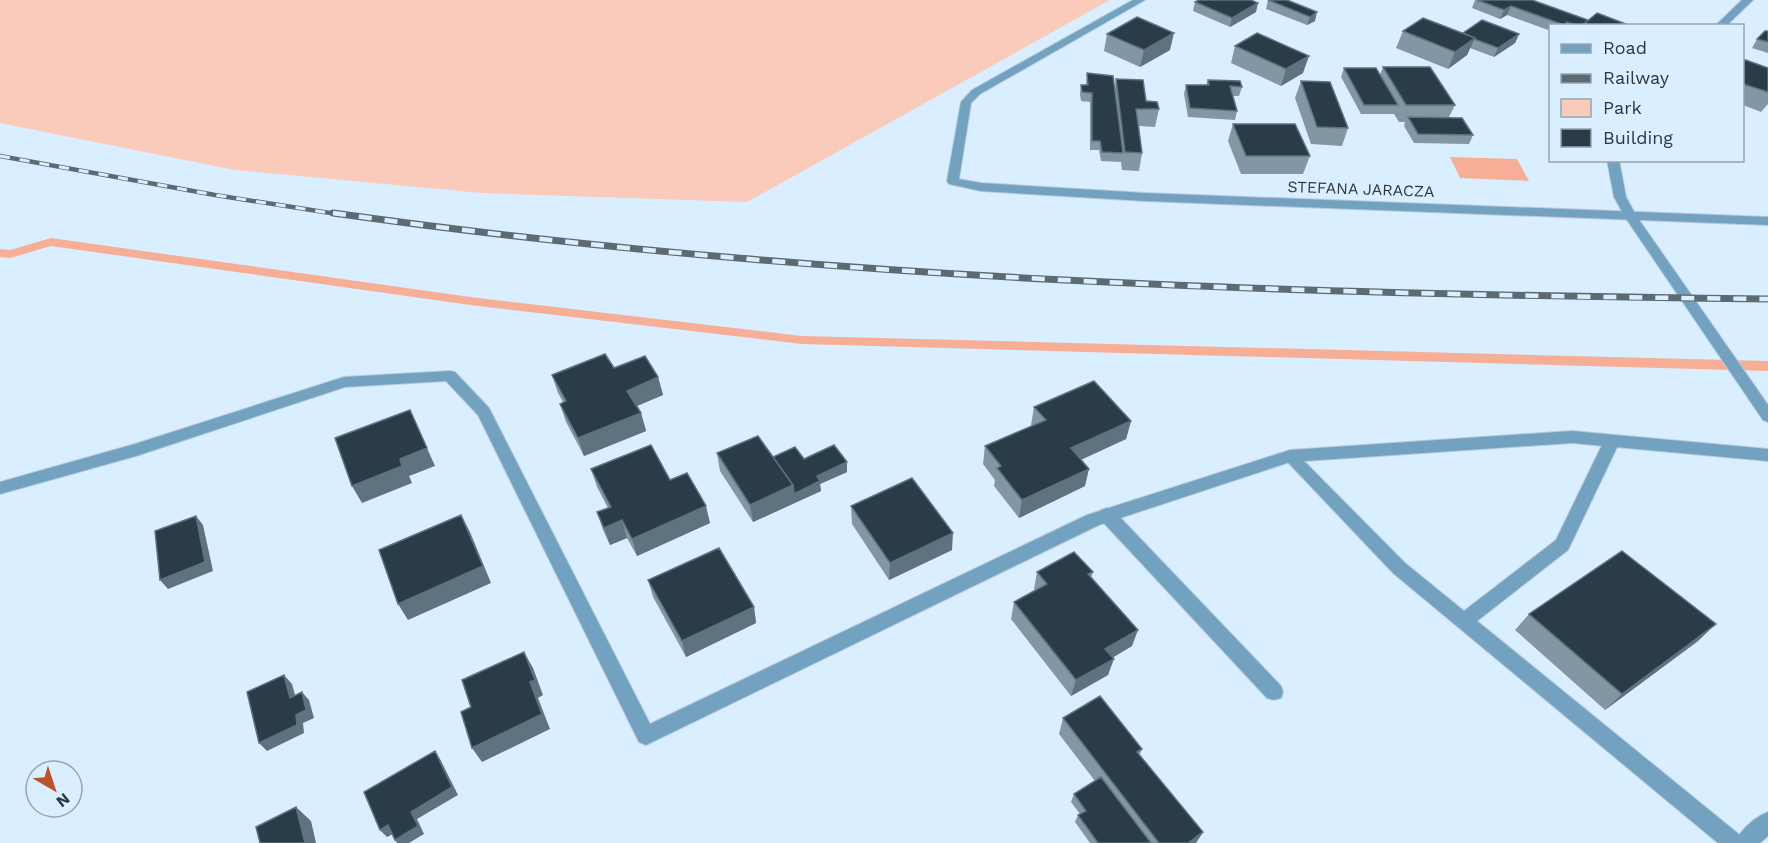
<svg xmlns="http://www.w3.org/2000/svg" width="1768" height="843" viewBox="0 0 1768 843" font-family="'Work Sans',sans-serif">
  <style>
    .green { fill: #facaba }
    .water { fill: #f6af96 }
    .lines { fill: none; stroke-linecap: round; stroke-linejoin: round }
    .stream { fill: #f6af96; fill-rule: evenodd }
    .service-casing { stroke: #b7cad8; stroke-width: 2 }
    .minor-casing { stroke: #b7cad8; stroke-width: 2 }
    .tertiary-casing { stroke: #b7cad8; stroke-width: 2 }
    .service { fill: #73a1c0; fill-rule: evenodd }
    .minor { fill: #73a1c0; fill-rule: evenodd }
    .tertiary { fill: #73a1c0; fill-rule: evenodd }
    .rail-far1-casing { stroke: #5d6a72; stroke-width: 4.5 }
    .rail-casing { stroke: #5d6a72; stroke-width: 7 }
    .rail-far1 { stroke: #d9efff; stroke-width: 3; stroke-dasharray: 10; stroke-linecap: butt }
    .rail { stroke: #d9efff; stroke-width: 4.5; stroke-dasharray: 13; stroke-linecap: butt }
    .wall { fill: #8296a4 }
    .shaded-wall { fill: #5f7280 }
    .building { fill: #2b3c49; stroke: #5f7280; stroke-width: 1.5 }
    .labels { text-anchor: middle; dominant-baseline: central; stroke-width: 6; stroke-linejoin: round; paint-order: stroke }
    .street-label { font-size: 16px; fill: #2e373d; stroke: #d9efff }
  </style>
  <rect width="100%" height="100%" fill="#d9efff"/>
  <path class="green" d="M0 0H1110L747 202 482 193 235 170 0 123Z"/>
  <path class="water" d="M1450 157 1517 159 1529 181 1460 178Z"/>
  <g class="lines">
    <path class="stream" d="M51 238 470 297 802 336 1768 361V371L802 344 470 305 51 246 10 258 0 257V249L10 250Z"/>
    <defs>
      <path id="service" d="M1612 435 1617 437 1620 441 1568 550 1477 621 1741 836 1744 843H1718L1393 573 1282 456 1285 452H1295L1405 563 1464 611 1556 540 1604 441 1607 437Z
        M1107 508 1113 510 1281 686 1283 692 1281 698 1274 700 1267 698 1101 520 1099 515 1101 510Z"/>
      <path id="minor" d="M1133 0H1145L980 94 971 103 959 179 981 183 1145 193 1768 217V225L1145 201 981 191 949 184 947 181 961 102 972 90Z
        M450 371 455 372 489 408 650 724 1087 515 1290 450 1572 431 1768 449V461L1572 443 1290 462 1099 525 646 745 639 742 478 415 446 381 345 387 136 456 0 494V482L135 444 344 377Z"/>
      <path id="tertiary" d="M1742 0H1753L1726 26H1715Z
        M1607 160H1619L1626 197 1637 217 1768 405V422L1763 420 1625 217 1614 197Z
        M1768 812V836L1760 843H1735C1740 830 1755 817 1768 812Z"/>
    </defs>
    <use href="#service" class="service-casing"/>
    <use href="#minor" class="minor-casing"/>
    <use href="#tertiary" class="tertiary-casing"/>
    <use href="#service" class="service"/>
    <use href="#minor" class="minor"/>
    <use href="#tertiary" class="tertiary"/>
    <defs>
      <path id="rail-far1" d="M0 156 215 195 343 215"/>
      <path id="rail" d="M333 213C812 280 1285 294 1768 299"/>
    </defs>
    <use href="#rail-far1" class="rail-far1-casing"/>
    <use href="#rail" class="rail-casing"/>
    <use href="#rail-far1" class="rail-far1"/>
    <use href="#rail" class="rail"/>
  </g>
  <path class="wall" d="M1268 0H1287L1315 21 1307 25 1266 9Z
    M1475 0H1532L1588 20 1631 26H1551V31L1507 15 1500 19 1472 8Z
    M1195 2 1256 12 1230 27 1193 11Z
    M1403 31 1463 33 1519 34 1515 43 1494 57 1470 48 1467 55 1448 69 1396 48Z
    M1768 31V53L1752 48 1757 39Z
    M1107 34 1170 50 1140 67 1104 51Z
    M1235 46 1303 73 1281 86 1231 63Z
    M1743 59 1768 68V104L1761 112 1743 105Z
    M1383 67 1455 105 1449 117 1473 135 1469 144 1414 143 1404 126 1405 122H1399L1394 114H1361L1341 77 1344 68 1380 75Z
    M1087 73 1115 88 1116 79 1159 109 1155 127 1139 126 1142 153 1139 171 1122 170 1121 162 1101 161 1099 150H1090V102L1081 101 1080 94 1081 85H1086Z
    M1208 80 1242 87 1239 96H1233L1237 111 1235 120 1188 117 1184 94 1186 85H1206Z
    M1301 81 1348 128 1342 146 1311 144 1295 98Z
    M1233 124 1310 156 1303 174H1241L1228 141Z
    M614 368 658 377 663 395 637 406 641 413 646 431 584 456 566 422 560 404 563 402 558 393 552 375Z
    M1034 407 1131 421 1126 439 1081 460 1085 486 1019 518 994 486 995 480 983 464 985 446 1032 426 1031 425Z
    M717 453 804 459 847 472 820 484 821 491 753 522 720 471Z
    M591 469 670 480 710 523 637 556 627 538 610 545 603 530 597 512 608 508 597 487Z
    M851 506 952 550 889 580 852 524Z
    M1037 572H1093L1091 578 1132 646 1112 658 1108 675 1071 696 1011 619 1014 602 1035 590 1034 589Z
    M648 580 754 607 756 623 686 657 653 597Z
    M1529 614 1698 641 1605 710 1515 630Z
    M1063 718 1142 749 1139 756 1203 832 1196 843H1090L1075 822 1078 815 1080 814 1071 802 1074 794 1095 781 1059 734Z"/>
  <path class="shaded-wall" d="M1258 3 1256 12 1230 27 1232 18Z
    M1511 6 1507 15 1500 19 1504 10Z
    M1317 12 1315 21 1307 25 1310 17Z
    M1174 33 1170 50 1140 67 1144 50Z
    M1519 34 1515 43 1494 57 1498 48Z
    M1475 38 1467 55 1448 69 1455 52Z
    M1309 56 1303 73 1281 86 1286 69Z
    M658 377 663 395 632 408 627 391Z
    M410 410 435 466 409 476 412 483 362 503 352 486 400 459Z
    M641 413 646 431 584 456 578 438Z
    M1131 421 1126 439 1067 466 1071 448Z
    M847 462V472L820 484 821 491 753 522 750 505Z
    M1089 469 1085 486 1019 518 1022 500Z
    M706 506 710 523 637 556 632 539Z
    M461 515 470 532 491 583 408 620 398 604Z
    M196 516 203 525 213 571 168 589 160 580Z
    M622 520 627 538 610 545 604 528Z
    M953 533 952 550 889 580 890 563Z
    M754 607 756 623 686 657 682 641Z
    M1716 624 1698 641 1605 710 1622 694Z
    M1138 630 1132 646 1100 665 1105 649Z
    M524 652 533 668 543 695 538 698 550 729 482 762 472 748 530 682Z
    M1114 659 1108 675 1071 696 1076 680Z
    M284 675 292 684 298 706 290 698Z
    M302 692 309 700 314 718 303 723 304 733 267 751 259 743 296 715Z
    M435 751 440 759 458 795 417 819 424 834 409 843H397L395 840 411 812Z
    M296 807 311 821 316 843H305Z
    M388 825 395 833 387 837 380 830Z
    M1203 832 1196 843H1188Z"/>
  <path class="building" d="M1199 0H1251L1258 3 1232 18 1195 2Z
    M1268 0H1287L1317 12 1310 17Z
    M1477 0H1532L1588 20 1585 23 1583 26H1578L1567 22 1564 25 1511 6 1504 10Z
    M1597 13 1631 26H1592L1585 23Z
    M1137 17 1174 33 1144 50 1107 34Z
    M1423 18 1475 38 1455 52 1403 31Z
    M1482 20 1519 34 1498 48 1474 39 1475 38 1463 33Z
    M1765 31H1768V42L1757 39Z
    M1257 33 1309 56 1286 69 1235 46Z
    M1743 59 1768 68V92L1743 84Z
    M1383 67H1430L1455 105H1406Z
    M1344 68H1376L1398 105H1364Z
    M1087 73 1113 76 1123 153 1102 152 1100 141H1092V93L1082 92 1081 85H1088Z
    M1116 79 1143 80 1146 101 1157 102 1159 109H1136L1142 153 1125 152Z
    M1208 80 1240 81 1242 87 1230 86 1237 111 1190 108 1186 85H1209Z
    M1301 81 1330 82 1348 128 1317 127Z
    M1408 117 1462 118 1473 135 1418 134Z
    M1233 124H1295L1310 156H1246Z
    M605 354 614 368 645 356 658 377 627 391 641 413 578 438 560 404 566 401 552 375Z
    M1094 381 1131 421 1071 448 1089 469 1022 500 997 468 1001 466 985 446 1046 420 1034 407Z
    M410 410 427 448 400 459 402 466 352 486 335 438Z
    M758 436 793 485 750 505 717 453Z
    M651 445 670 480 687 473 706 506 632 539 622 520 604 528 597 512 611 507 591 469Z
    M834 445 847 462 817 476 820 481 794 494 793 485 773 457 795 447 804 459Z
    M912 478 953 533 890 563 851 506Z
    M461 515 483 566 398 604 379 550Z
    M196 516 205 562 160 580 155 531Z
    M719 548 754 607 682 641 648 580Z
    M1622 551 1716 624 1622 694 1529 614Z
    M1074 552 1093 572 1088 574 1138 630 1105 649 1114 659 1076 680 1014 602 1047 584 1037 572Z
    M524 652 535 680 530 682 542 714 472 748 461 712 471 707 462 680Z
    M284 675 290 698 302 692 306 710 296 715 297 725 259 743 247 692Z
    M1100 696 1142 749 1137 752 1203 832 1188 843H1159L1063 718Z
    M435 751 452 787 411 812 418 826 395 840 388 825 380 830 364 792Z
    M1101 777 1151 843H1098L1078 815 1086 811 1074 794Z
    M296 807 305 843H260L256 827Z"/>
  <g class="labels">
    <g class="street-label">
      <text transform="translate(1361 189) rotate(2)">STEFANA JARACZA</text>
    </g>
  </g>
  <rect x="1549" y="24" width="195" height="138" fill="#d9efff" stroke="#95a5b1" stroke-width="1.5"/>
  <rect x="1561" y="44" width="30" height="9" fill="#73a1c0" stroke="#95a5b1" stroke-width="1.5"/>
  <text x="1603" y="54" font-size="18" fill="#2e373d">Road</text>
  <rect x="1561" y="74" width="30" height="9" fill="#5d6a72" stroke="#95a5b1" stroke-width="1.5"/>
  <text x="1603" y="84" font-size="18" fill="#2e373d">Railway</text>
  <rect x="1561" y="99" width="30" height="18" fill="#facaba" stroke="#95a5b1" stroke-width="1.5"/>
  <text x="1603" y="114" font-size="18" fill="#2e373d">Park</text>
  <rect x="1561" y="129" width="30" height="18" fill="#2b3c49" stroke="#95a5b1" stroke-width="1.5"/>
  <text x="1603" y="144" font-size="18" fill="#2e373d">Building</text>
  <g transform="translate(54 789) rotate(141)"><circle r="28" fill="#d9efff" stroke="#95a5b1" stroke-width="1.5"/>
  <path d="M0-4.5L10 22L0 15L-10 22Z" fill="#ba532b"/>
  <text y="-9" font-size="16" font-weight="bold" text-anchor="middle" fill="#2e373d">N</text>
  </g>
</svg>
